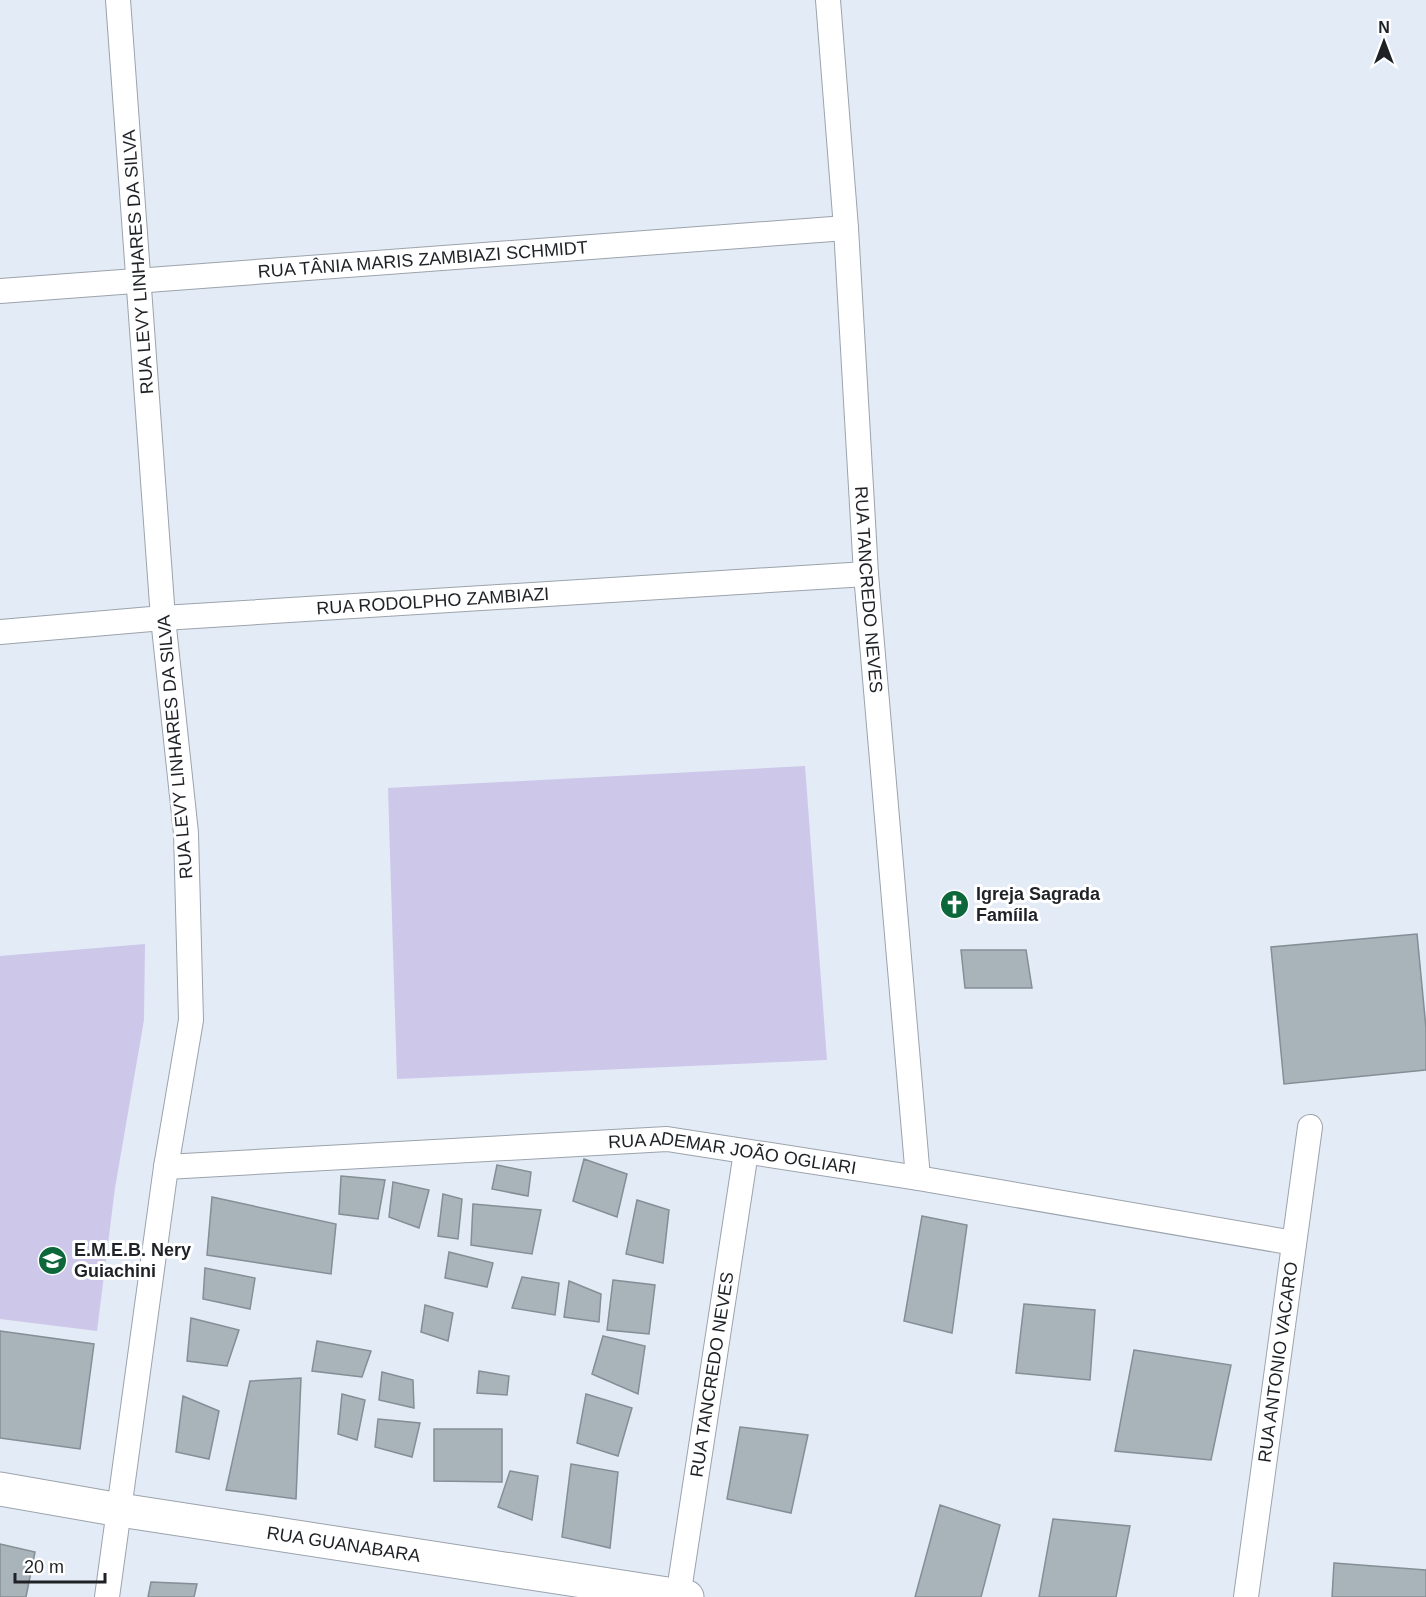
<svg xmlns="http://www.w3.org/2000/svg" width="1426" height="1597" viewBox="0 0 1426 1597" font-family="Arial,sans-serif">
  <style>
    .green { fill: #cdc7ea }
    .building { fill: #a8b3ba; stroke: #838e95; stroke-width: 1.5 }
    .lines { fill: none; stroke-linecap: round; stroke-linejoin: round }
    .street-casing { stroke: #9ba3ac; stroke-width: 26 }
    .secondary-casing { stroke: #9ba3ac; stroke-width: 35 }
    .street { stroke: #fff; stroke-width: 24 }
    .secondary { stroke: #fff; stroke-width: 33 }
    .labels { text-anchor: middle; dominant-baseline: central; stroke-width: 6; stroke-linejoin: round; paint-order: stroke }
    .street-label { font-size: 18px; fill: #1e2125; stroke: #fff }
    .poi-label { font-size: 18px; font-weight: bold; fill: #1e2125; stroke: #fff; text-anchor: start }
  </style>
  <rect width="100%" height="100%" fill="#e3ebf6"/>
  <path class="green" d="M805 766 827 1060 397 1079 388 788Z
    M145 944 144 1020 115 1188 97 1331 0 1319V956Z"/>
  <path class="building" d="M1417 934 1426 1028V1070L1284 1084 1271 947Z
    M961 950H1026L1032 988H965Z
    M584 1159 627 1174 617 1217 573 1201Z
    M497 1165 531 1172 528 1196 492 1189Z
    M341 1176 385 1180 378 1219 339 1214Z
    M393 1182 429 1190 419 1228 389 1217Z
    M443 1194 462 1199 458 1239 438 1236Z
    M212 1197 336 1224 331 1274 207 1255Z
    M637 1200 669 1210 663 1263 626 1254Z
    M473 1204 541 1210 532 1254 471 1245Z
    M922 1216 967 1225 952 1333 904 1321Z
    M449 1252 493 1263 487 1287 445 1278Z
    M205 1268 255 1278 250 1309 203 1299Z
    M522 1277 559 1283 555 1315 512 1308Z
    M613 1280 655 1285 649 1334 607 1330Z
    M569 1281 601 1294 599 1322 564 1317Z
    M1024 1304 1095 1310 1090 1380 1016 1373Z
    M425 1305 453 1313 448 1341 421 1332Z
    M191 1318 239 1330 227 1366 187 1361Z
    M0 1331 94 1344 80 1449 0 1438Z
    M603 1336 645 1346 638 1394 592 1374Z
    M317 1341 371 1351 362 1377 312 1371Z
    M1134 1350 1231 1365 1211 1460 1115 1451Z
    M479 1371 509 1376 507 1395 477 1393Z
    M382 1372 413 1380 414 1408 379 1400Z
    M301 1378 296 1499 226 1490 250 1381Z
    M342 1394 365 1400 357 1440 338 1434Z
    M586 1394 632 1408 618 1456 577 1443Z
    M183 1396 219 1411 209 1459 176 1452Z
    M378 1419 420 1423 412 1457 375 1447Z
    M740 1427 808 1435 791 1513 727 1499Z
    M434 1429H502V1482L434 1481Z
    M571 1464 618 1472 610 1548 562 1537Z
    M510 1471 538 1476 532 1520 498 1507Z
    M940 1505 1000 1525 981 1597H915Z
    M1053 1519 1130 1526 1116 1597H1039Z
    M0 1544 35 1552 26 1597H0Z
    M1334 1563 1426 1570V1597H1332Z
    M151 1582 197 1584 194 1597H148Z"/>
  <g class="lines">
    <defs>
      <g id="street">
        <path id="s1" d="M828 0 846 228 866 574 918 1178"/>
        <path id="s2" d="M0 291 846 228"/>
        <path id="s3" d="M0 632 163 618 866 574"/>
        <path id="s4" d="M166 1167 667 1139 918 1178 1294 1243"/>
        <path d="M107 1597 166 1167 191 1020 186 833 163 618 118 0"/>
        <path id="s5" d="M678 1597 746 1152"/>
        <path id="s6" d="M1246 1597 1310 1127"/>
      </g>
      <g id="secondary">
        <path id="s7" d="M0 1489 120 1510 687 1597"/>
      </g>
    </defs>
    <use href="#street" class="street-casing"/>
    <use href="#secondary" class="secondary-casing"/>
    <use href="#street" class="street"/>
    <use href="#secondary" class="secondary"/>
  </g>
  <defs>
    <symbol id="church-disc" viewBox="-11 -11 22 22"><circle r="9.5" fill="#0c683b" stroke="#fff"/><path d="M-1.2-6h2.4v3.5h3.3v2.4h-3.3V6h-2.4V-.1h-3.3v-2.4h3.3Z" fill="#fff"/></symbol>
    <symbol id="school-disc" viewBox="-11 -11 22 22"><circle r="9.5" fill="#0c683b" stroke="#fff"/><path d="M0-5L7-2L0 1L-7-2ZM-4 1L0 2.5L4 1V4Q0 6-4 4Z" fill="#fff"/></symbol>
  </defs>
  <g fill-rule="evenodd">
    <use href="#church-disc" x="938" y="888" width="33" height="33"/>
    <use href="#school-disc" x="36" y="1244" width="33" height="33"/>
  </g>
  <g class="labels">
    <g class="street-label">
      <text stroke="none"><textPath href="#s2" startOffset="424">RUA TÂNIA MARIS ZAMBIAZI SCHMIDT</textPath></text>
      <text transform="translate(138 262) rotate(-94)">RUA LEVY LINHARES DA SILVA</text>
      <text stroke="none"><textPath href="#s1" startOffset="591">RUA TANCREDO NEVES</textPath></text>
      <text stroke="none"><textPath href="#s3" startOffset="434">RUA RODOLPHO ZAMBIAZI</textPath></text>
      <text transform="translate(175 747) rotate(-95)">RUA LEVY LINHARES DA SILVA</text>
      <text stroke="none"><textPath href="#s4" startOffset="568">RUA ADEMAR JOÃO OGLIARI</textPath></text>
      <text stroke="none"><textPath href="#s6" startOffset="237">RUA ANTONIO VACARO</textPath></text>
      <text stroke="none"><textPath href="#s5" startOffset="225">RUA TANCREDO NEVES</textPath></text>
      <text stroke="none"><textPath href="#s7" startOffset="348">RUA GUANABARA</textPath></text>
    </g>
    <g class="poi-label">
      <text x="976" y="894">Igreja Sagrada<tspan x="976" dy="21">Famíila</tspan></text>
      <text x="74" y="1250">E.M.E.B. Nery<tspan x="74" dy="21">Guiachini</tspan></text>
    </g>
  </g>
  <g transform="translate(1384 42)" stroke="#ffffff" stroke-width="4.5" paint-order="stroke">
  <path d="M0-4.5L10 22L0 15L-10 22Z" fill="#1e2125"/>
  <text y="-9" font-size="16" font-weight="bold" text-anchor="middle" fill="#1e2125">N</text>
  </g>
  <path d="M15 1573v9h90v-9" fill="none" stroke="#1e2125" stroke-width="3"/>
  <text x="24" y="1573" font-size="18" fill="#1e2125" stroke="#ffffff" stroke-width="4.5" paint-order="stroke">20 m</text>
</svg>
